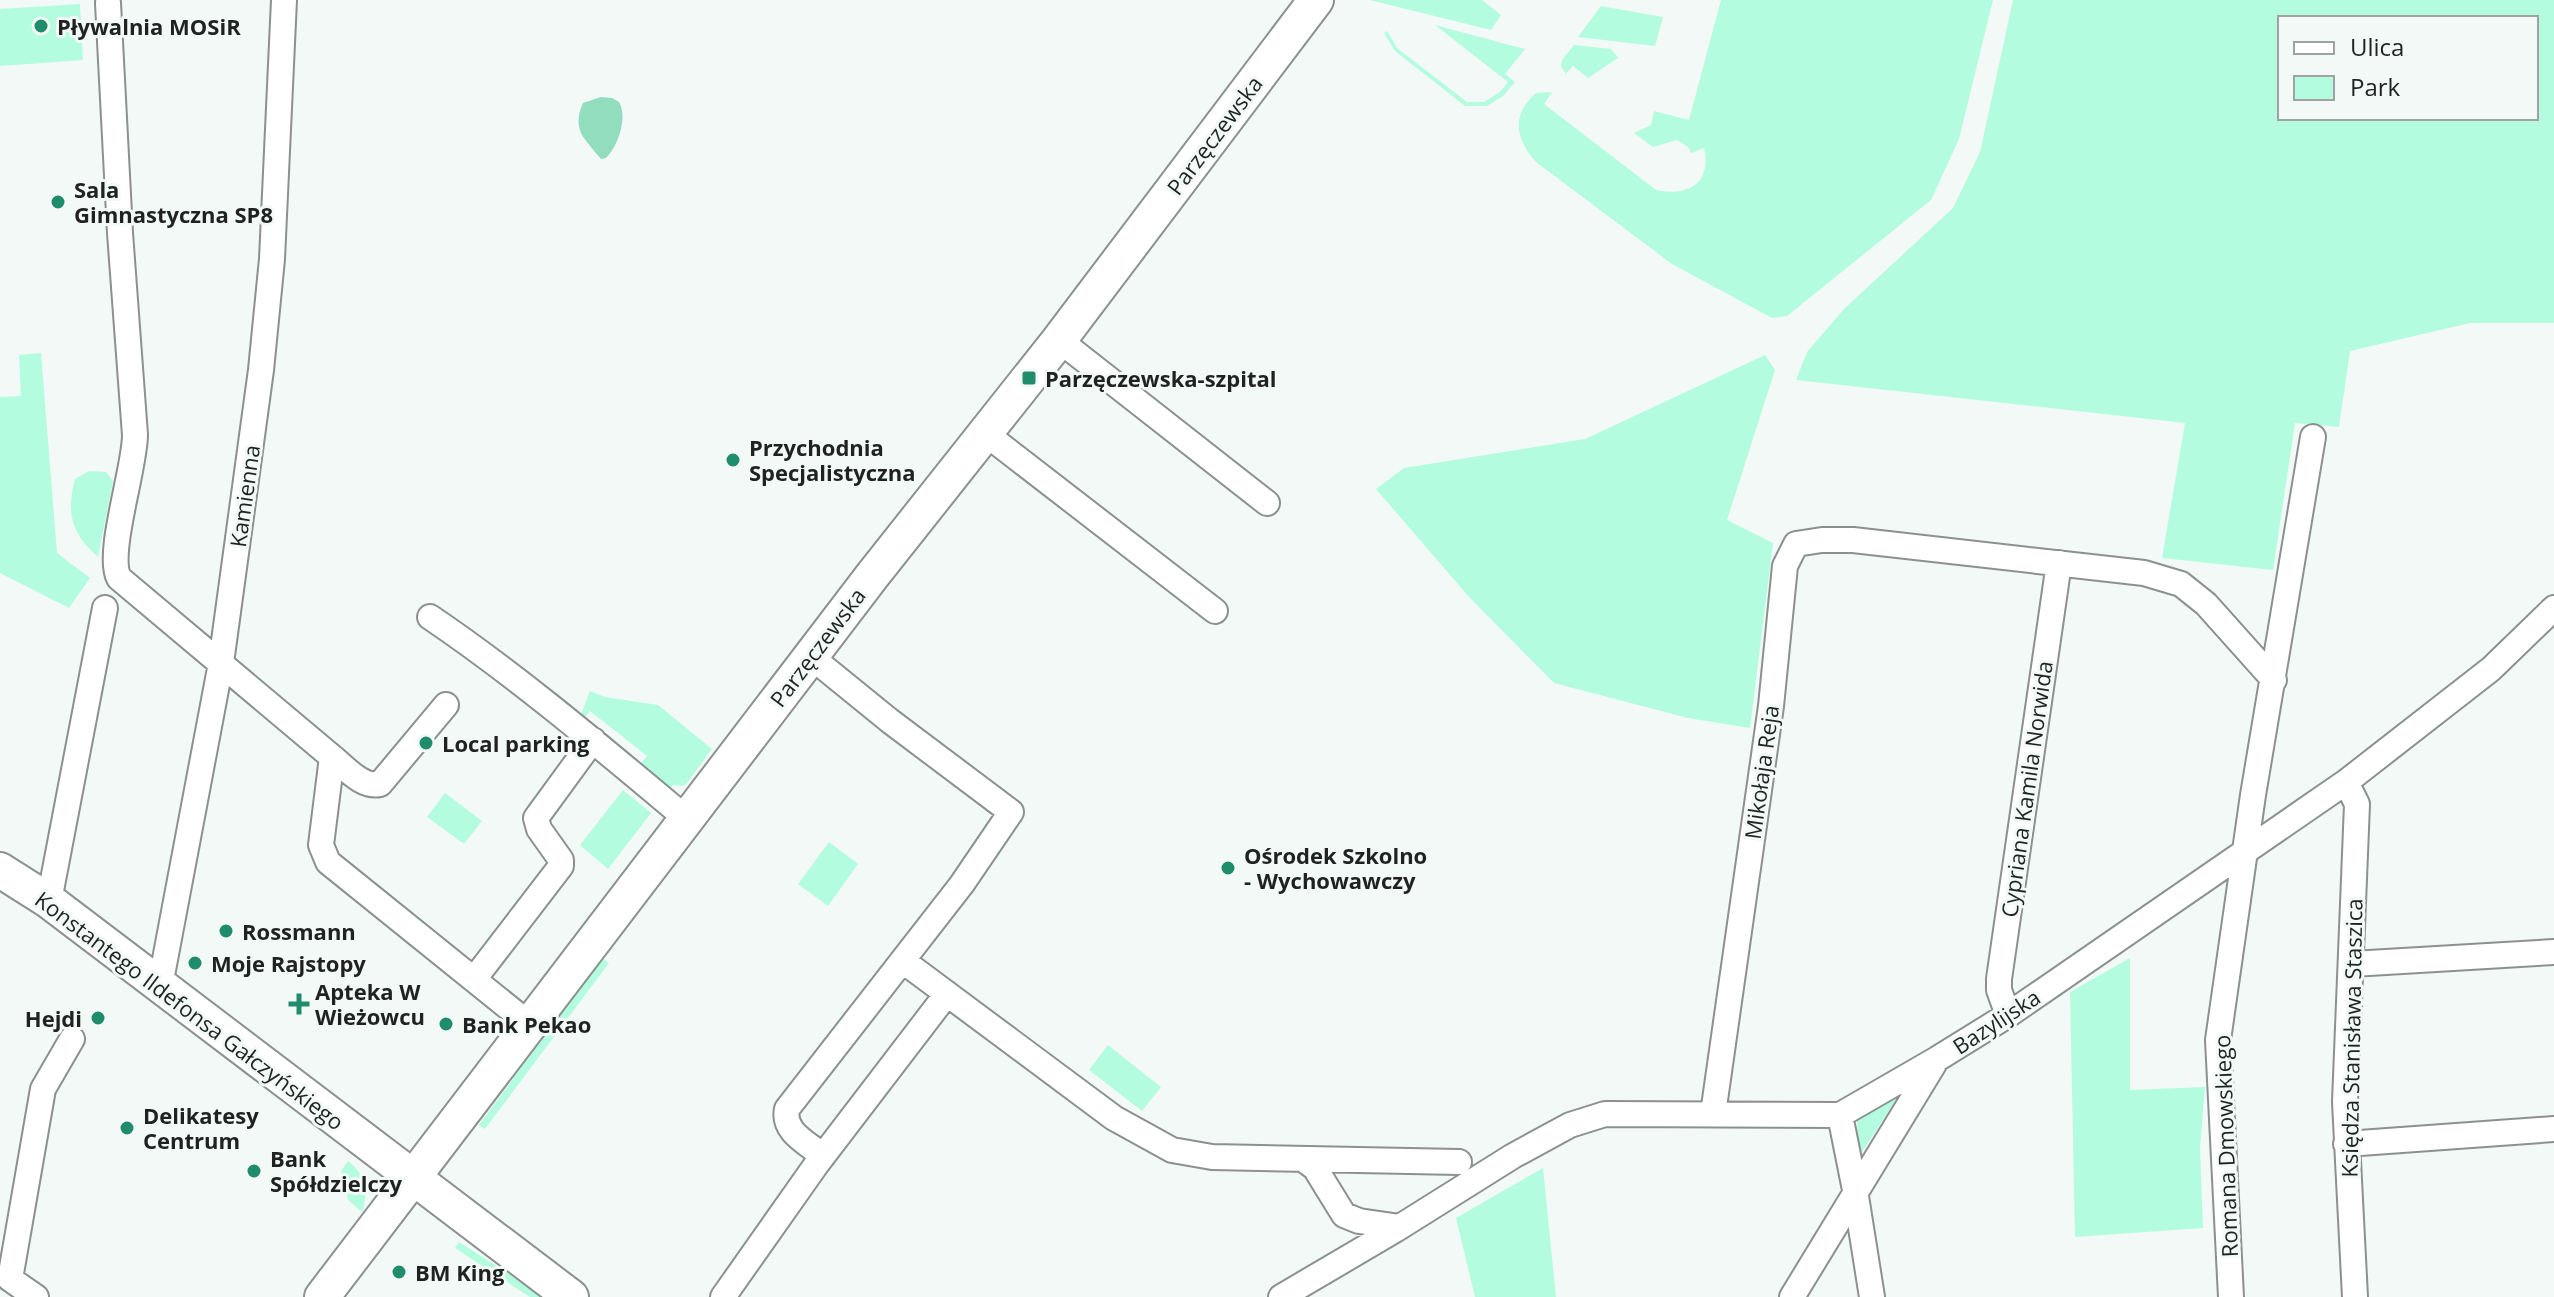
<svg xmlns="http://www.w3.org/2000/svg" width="2554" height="1297" viewBox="0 0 2554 1297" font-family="'Open Sans',sans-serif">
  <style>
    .green { fill: #b4fcdf; fill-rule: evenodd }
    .water { fill: #93ddbf }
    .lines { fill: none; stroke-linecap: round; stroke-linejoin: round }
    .street-casing { stroke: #8b918f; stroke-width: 28 }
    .secondary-casing { stroke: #8b918f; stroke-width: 38 }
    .street { stroke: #fff; stroke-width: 24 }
    .secondary { stroke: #fff; stroke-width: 34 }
    .poi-dot { fill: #1f8d6b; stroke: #f3f9f6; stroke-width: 3 }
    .labels { text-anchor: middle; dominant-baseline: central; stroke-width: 6; stroke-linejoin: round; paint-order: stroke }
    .poi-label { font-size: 22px; font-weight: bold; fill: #1f2221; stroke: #f3f9f6; text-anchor: start }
    .street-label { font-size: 22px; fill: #1f2221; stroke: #f3f9f6 }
  </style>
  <rect width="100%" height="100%" fill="#f3f9f6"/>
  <path class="green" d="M1370 0H1482L1501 15 1491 30Z
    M1721 0H1993L1959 139 1931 200 1787 316 1772 318 1672 264 1536 162C1516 139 1510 116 1536 93L1552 92 1544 104 1656 190C1688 197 1712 183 1704 148L1691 153 1688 147 1677 140 1653 147 1634 133 1651 125 1654 111 1689 120Z
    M2013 0H2554V323H2470L2350 351 2339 427 2295 423 2273 570 2162 558 2185 423 1796 380 1807 352 1844 309 1953 208 1980 152ZM2536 18V118H2280V18Z
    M80 4 83 60 0 66V9Z
    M1601 6 1663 17 1655 46 1578 37Z
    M1435 25 1525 49 1505 74 1515 82 1503 96 1487 106H1465L1395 51 1384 33 1387 31 1397 48 1467 102H1484L1500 92 1508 82Z
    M1574 45 1611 49 1618 58 1588 78 1573 66 1566 74 1561 66 1562 60Z
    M41 353 57 553 90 578 69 608 0 573V397L21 396 19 355Z
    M1765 355 1775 370 1727 520 1773 543 1750 728 1688 718 1554 683 1470 598 1376 489 1404 468 1585 439Z
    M89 471 106 472 113 481 98 557C71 533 66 513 75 479Z
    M590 691 605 697 658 705 712 749 687 783 683 786 673 785 668 791 639 766 647 756 590 711 582 721 579 720Z
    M623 790 651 813 608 869 580 845Z
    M445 793 482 821 464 844 427 817Z
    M829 842 858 864 828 906 798 884Z
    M600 956 609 963 485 1129 479 1125C521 1070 559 1012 600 956Z
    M2130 958V1090L2205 1087 2200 1148 2203 1228 2075 1237 2070 992Z
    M1108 1045 1161 1087 1142 1111 1089 1070Z
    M1901 1092 1858 1158 1857 1118Z
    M348 1161C366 1175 369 1190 362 1212L348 1200 341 1171Z
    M1543 1168 1556 1297H1475L1456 1218Z
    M459 1242 545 1297H530L455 1248Z"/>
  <path class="water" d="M601 97 612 98 619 102C628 118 618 146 606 158L601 159C585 139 571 130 583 103Z"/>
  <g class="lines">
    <defs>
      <path id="street" d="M108 3 120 233 135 435C135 468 106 554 119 578L332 757 321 845 328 862 529 1024
        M1059 340 1267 503
        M986 434 1215 611
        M430 617C520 678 603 749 687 819
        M810 656 890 721 1011 812 962 884 787 1109C782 1132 808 1143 823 1156
        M332 757C346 768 362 788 380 784L446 705
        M2346 782 2357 804 2345 1102 2355 1297
        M49 901 105 608
        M903 961 1114 1118 1172 1150 1212 1157 1459 1162
        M2352 964 2554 952
        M475 978 561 866V860L539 829 536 818 593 740
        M160 986 221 663 261 370 272 259 284 0
        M2008 1015 1999 990V979L2059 563
        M1713 1114 1771 706 1785 566 1796 544 1822 540H1853L2144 573 2181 584 2206 604 2274 680
        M1840 1115 1855 1190 1872 1297
        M2346 1144 2554 1129
        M1303 1159 1315 1168 1344 1215 1359 1221 1400 1227
        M36 1297 10 1279 43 1089 72 1039
        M723 1297 816 1165 946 995
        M1281 1297 1395 1230 1513 1156 1570 1125 1605 1114 1840 1115 1937 1059 2008 1015 2346 782 2491 669 2554 608
        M1792 1297 1934 1064
        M2231 1297 2218 1040 2253 795 2313 437"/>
      <path id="secondary" d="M0 870 49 901 571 1297
        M322 1297 872 576 1059 340 1316 0"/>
    </defs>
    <use href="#street" class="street-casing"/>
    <use href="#secondary" class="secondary-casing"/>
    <use href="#street" class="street"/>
    <use href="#secondary" class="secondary"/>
  </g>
  <g class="poi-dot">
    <circle cx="41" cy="26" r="8"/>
    <circle cx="58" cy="202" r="8"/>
    <rect x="1021" y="370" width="16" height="16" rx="4"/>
    <circle cx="733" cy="460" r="8"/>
    <circle cx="426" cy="743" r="8"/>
    <circle cx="1228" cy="868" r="8"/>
    <circle cx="226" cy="931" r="8"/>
    <circle cx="195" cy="963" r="8"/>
    <path d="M295 992h8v8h8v8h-8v8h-8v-8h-8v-8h8z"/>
    <circle cx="98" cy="1018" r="8"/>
    <circle cx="446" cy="1024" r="8"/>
    <circle cx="127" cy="1128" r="8"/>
    <circle cx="254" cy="1171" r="8"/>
    <circle cx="399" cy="1272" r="8"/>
  </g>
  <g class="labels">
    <g class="poi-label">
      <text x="57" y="26">Pływalnia MOSiR</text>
      <text x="74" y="189">Sala<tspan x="74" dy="25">Gimnastyczna SP8</tspan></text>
      <text x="1045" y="378">Parzęczewska-szpital</text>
      <text x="749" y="447">Przychodnia<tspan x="749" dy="25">Specjalistyczna</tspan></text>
      <text x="442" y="743">Local parking</text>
      <text x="1244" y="855">Ośrodek Szkolno<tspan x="1244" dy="25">- Wychowawczy</tspan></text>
      <text x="242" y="931">Rossmann</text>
      <text x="211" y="963">Moje Rajstopy</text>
      <text x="315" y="991">Apteka W<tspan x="315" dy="25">Wieżowcu</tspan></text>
      <text x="82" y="1018" text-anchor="end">Hejdi</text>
      <text x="462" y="1024">Bank Pekao</text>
      <text x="143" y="1115">Delikatesy<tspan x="143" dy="25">Centrum</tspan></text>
      <text x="270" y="1158">Bank<tspan x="270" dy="25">Spółdzielczy</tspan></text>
      <text x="415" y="1272">BM King</text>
    </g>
    <g class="street-label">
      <text transform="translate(1214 135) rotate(-53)">Parzęczewska</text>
      <text transform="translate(244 496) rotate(-82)">Kamienna</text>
      <text transform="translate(817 647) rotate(-53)">Parzęczewska</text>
      <text transform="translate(1761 772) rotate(-82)">Mikołaja Reja</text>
      <text transform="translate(2026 789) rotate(-82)">Cypriana Kamila Norwida</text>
      <text transform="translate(190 1010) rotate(37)">Konstantego Ildefonsa Gałczyńskiego</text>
      <text transform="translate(1996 1021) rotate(-33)">Bazylijska</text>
      <text transform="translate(2351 1038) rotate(-89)">Księdza Stanisława Staszica</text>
      <text transform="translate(2225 1146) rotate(-92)">Romana Dmowskiego</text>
    </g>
  </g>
  <rect x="2278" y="16" width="260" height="104" fill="#f3f9f6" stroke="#9ea3a1" stroke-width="2"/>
  <rect x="2294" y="42" width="40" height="12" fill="#ffffff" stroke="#9ea3a1" stroke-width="2"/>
  <text x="2350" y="56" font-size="24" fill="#1f2221">Ulica</text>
  <rect x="2294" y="76" width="40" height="24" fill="#b4fcdf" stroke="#9ea3a1" stroke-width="2"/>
  <text x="2350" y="96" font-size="24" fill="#1f2221">Park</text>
</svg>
